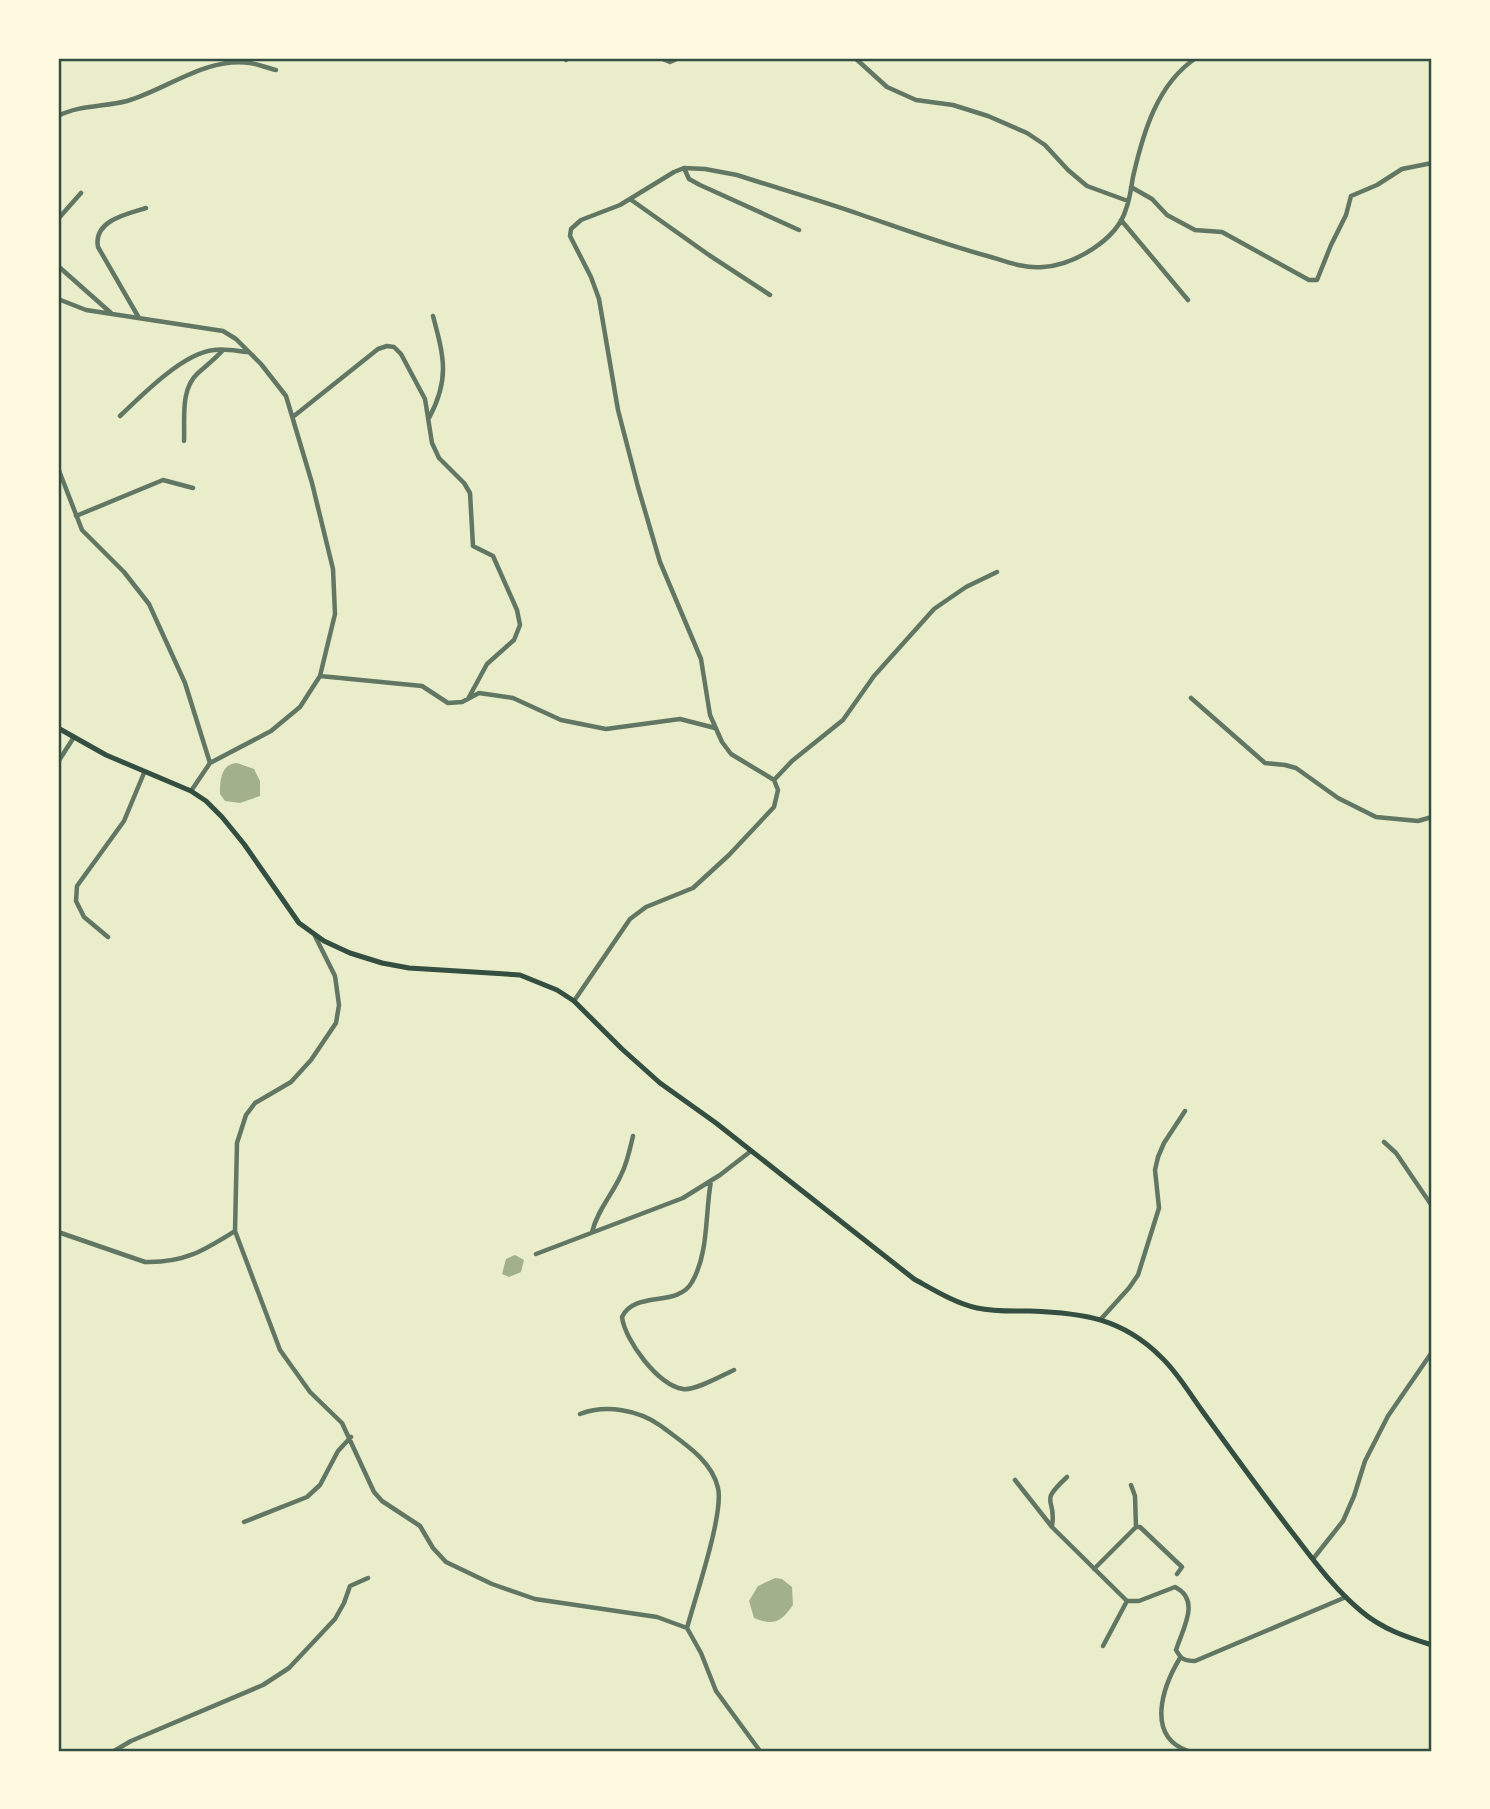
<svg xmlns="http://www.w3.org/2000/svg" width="1490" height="1809" viewBox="0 0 1490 1809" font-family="Rubik,sans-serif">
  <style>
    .water { fill: #a3b18a }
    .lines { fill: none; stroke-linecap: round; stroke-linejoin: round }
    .minor { stroke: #617663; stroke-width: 4.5 }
    .secondary { stroke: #344e41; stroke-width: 5 }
    .neatline { fill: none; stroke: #344e41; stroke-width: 2.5 }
  </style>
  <rect width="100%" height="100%" fill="#e9edc9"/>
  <path class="water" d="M237 763 254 769 260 781V796L240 803 225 801 220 794C220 780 221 764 237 763Z
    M515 1255 524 1260 521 1272 509 1277 502 1274 506 1259Z
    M775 1578 782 1579 792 1587 793 1605C781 1622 774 1626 754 1618L749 1601 758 1586Z"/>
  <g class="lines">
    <path class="minor" d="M564 58 566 60
      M660 58 670 62 679 58
      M855 58 887 87 916 100 953 105 988 116 1027 133 1045 145 1068 170 1087 186 1128 201
      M58 116C79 105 104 107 127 101 168 89 205 57 250 63 258 64 267 68 276 70
      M684 168 689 179 700 185 799 230
      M1131 187 1152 199 1167 215 1195 230 1222 232 1309 280H1317L1331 245 1346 215 1351 196 1377 185 1402 169 1432 163
      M630 199 709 255 770 295
      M58 219 81 193
      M1121 220 1188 300
      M58 266 111 313
      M58 299 86 310 223 331 236 339 261 364 286 396 312 483 333 569 335 614 320 676 300 707 271 731 210 763 191 791
      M139 318 98 247C93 221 126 214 146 208
      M120 416C142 395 183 353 214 350 224 348 237 351 247 352
      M294 416 378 349 387 346 394 347 401 354 425 399 432 443 439 458 464 483 470 493 473 546 493 556 517 610 520 625 514 640 487 664 468 699
      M429 418C450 379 444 357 433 316
      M184 441C185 419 180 389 198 373 207 365 215 359 223 350
      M58 468 82 530 124 572 149 604 185 683 210 763
      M76 516 163 480 193 488
      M320 676 422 686 448 703 462 702 479 693 513 698 561 720 606 729 680 719 715 728
      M1191 698 1265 763 1285 765 1296 768 1338 798 1376 817 1418 821 1432 817
      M58 762 74 737
      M774 780 792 761 843 720 874 676 934 609 966 587 997 572
      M315 936 335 976 339 1005 336 1023 311 1060 291 1082 255 1103 246 1115 237 1143 235 1231 280 1350 310 1392 342 1423 374 1492 382 1501 420 1526 433 1548 446 1562 492 1584 535 1599 657 1617 687 1628 701 1653 716 1691 760 1751
      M108 937 84 917 76 901 77 886 124 821 144 773
      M574 1001 630 919 646 907 693 888 729 855 774 807 778 790 774 780 731 754 722 742 710 715 701 659 660 562 638 487 618 410 599 299 591 277 570 236 571 229 581 220 620 205 674 172 684 168 705 169 737 175C777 188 819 200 859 214 903 229 946 245 991 257 1007 262 1026 269 1043 267 1074 265 1117 240 1126 209 1130 199 1131 188 1133 177 1143 133 1157 84 1196 58
      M1384 1142 1396 1153 1432 1206
      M711 1181C705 1213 709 1253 692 1282 678 1308 635 1290 622 1317 625 1341 658 1385 683 1389 695 1391 723 1375 734 1370
      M58 1232 145 1262C184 1263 203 1251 235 1231
      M592 1232C598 1209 612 1195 621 1175 627 1164 630 1149 633 1136
      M536 1254 683 1198 720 1175 751 1151
      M1101 1319 1129 1288 1138 1275 1159 1208 1155 1170 1158 1157 1164 1143 1185 1111
      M580 1414C606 1404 639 1410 661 1426 682 1442 712 1460 718 1488 724 1514 695 1598 687 1628
      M1015 1480 1052 1527 1127 1601H1139L1175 1587C1201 1600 1183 1628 1176 1650 1181 1659 1184 1661 1195 1661L1346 1597
      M1131 1485 1135 1496 1136 1527
      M244 1522 307 1497 320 1485 338 1451 351 1437
      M1052 1526C1057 1496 1037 1505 1067 1477
      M1313 1559 1343 1521 1354 1496 1365 1461 1388 1416 1432 1352
      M1094 1569 1136 1527H1140L1182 1567 1177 1574
      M1103 1646 1127 1601
      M1180 1658C1163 1686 1145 1736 1188 1751
      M114 1751 131 1741 263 1685 289 1668 335 1619 344 1603 350 1586 368 1578"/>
    <path class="secondary" d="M58 728 106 755 191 791 206 801 222 817 244 844 299 923 324 941 350 953 382 963 409 968 520 975 557 990 574 1001 622 1049 660 1083 716 1123 914 1279C934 1290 955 1303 977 1308 995 1312 1012 1311 1030 1311 1083 1313 1122 1318 1161 1357 1178 1373 1189 1393 1203 1412 1232 1452 1261 1492 1291 1531 1313 1559 1333 1588 1361 1611 1382 1629 1406 1637 1432 1645"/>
  </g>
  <rect width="1490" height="1809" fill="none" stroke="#fefae0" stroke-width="119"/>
  <rect x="60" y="60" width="1370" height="1690" class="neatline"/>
</svg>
